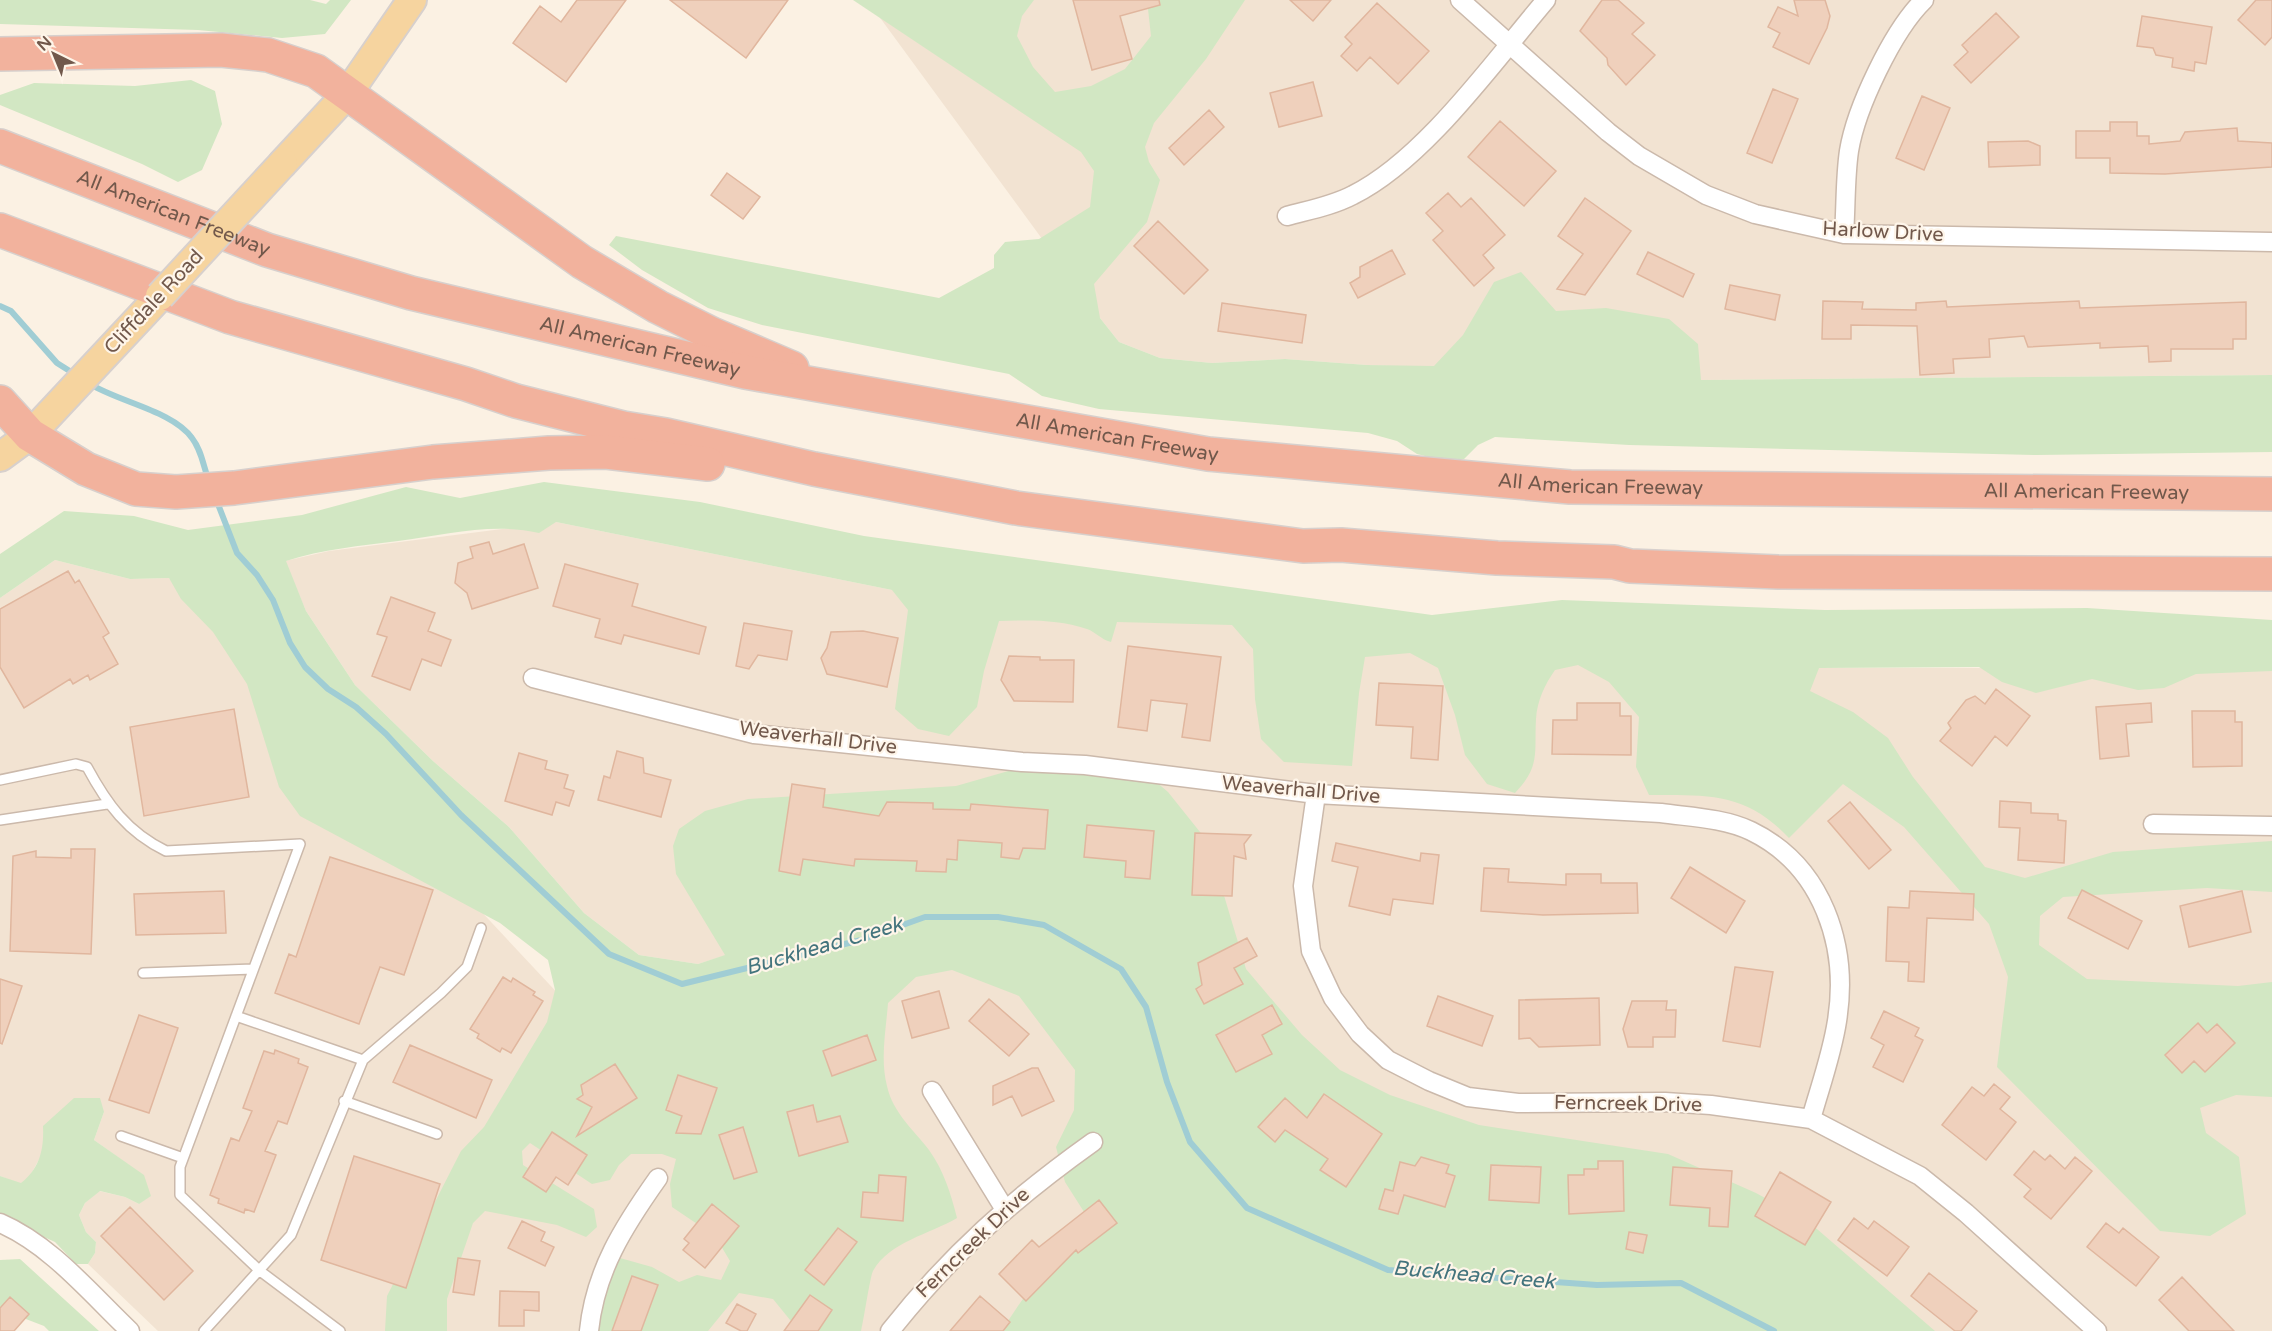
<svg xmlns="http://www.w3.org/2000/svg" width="2272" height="1331" viewBox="0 0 2272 1331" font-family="'Varela Round',sans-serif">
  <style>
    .residential { fill: #f2e3d2 }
    .green { fill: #d2e7c3 }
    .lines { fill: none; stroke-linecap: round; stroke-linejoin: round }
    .stream { stroke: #a0cdd4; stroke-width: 6 }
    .building { fill: #efd0bc; stroke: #e0b69e; stroke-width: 1.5 }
    .lane-casing { stroke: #cbb9ab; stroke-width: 12 }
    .street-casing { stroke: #cbb9ab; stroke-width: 21 }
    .primary-casing { stroke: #d7d0cd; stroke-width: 32 }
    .highway-casing { stroke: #d7d0cd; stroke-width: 36 }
    .lane { stroke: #fff; stroke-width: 9 }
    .street { stroke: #fff; stroke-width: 18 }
    .primary { stroke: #f6d49f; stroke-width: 28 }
    .highway { stroke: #f2b29d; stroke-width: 33 }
    .primary-bridge-casing { stroke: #d7d0cd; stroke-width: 32; stroke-linecap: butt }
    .primary-bridge { stroke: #f6d49f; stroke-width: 28 }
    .labels { text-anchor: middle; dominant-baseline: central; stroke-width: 4.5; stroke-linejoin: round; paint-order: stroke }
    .street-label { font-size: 20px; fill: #71584b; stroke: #fef5e9 }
    .water-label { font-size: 21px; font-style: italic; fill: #43747d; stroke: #fef5e9 }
  </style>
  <rect width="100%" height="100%" fill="#fbf1e3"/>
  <path class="residential" d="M867 0H2272V375L1700 380 1367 365 1285 359 1212 363 1160 358 1119 342 1100 318Z
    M556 522 892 590 1819 668H2272V1331H1866L1509 1231 1062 878 765 943 698 964 639 955 584 913 509 827 433 761 355 685 306 611 285 561 329 551Z
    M55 560 130 579 169 578 579 1016 909 950 1057 996 1421 1331H158L88 1264 95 1253 96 1242 86 1232 79 1215 85 1203 99 1191 125 1197 139 1204 143 1175 94 1140 104 1112 44 1150 30 1176 21 1184 0 1176V598Z"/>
  <path class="green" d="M0 0H310L326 4 330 0H351L325 34 282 38 198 30 0 24Z
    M853 0H1034L1022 16 1017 36 1033 67 1055 92 1091 86 1125 69 1151 36 1147 0H1245L1206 59 1154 123 1145 147 1149 162 1160 180 1147 222 1094 284 1100 318 1119 342 1160 358 1212 363 1285 359 1367 365 1434 366 1463 335 1494 282 1521 272 1556 311 1606 308 1669 319 1698 344 1701 380 2272 375V452L2036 455 1629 445 1495 437 1478 445 1464 459 1441 460 1417 454 1397 441 1368 433 1099 409 1042 396 1009 374 762 325 708 308 642 270 609 245 616 236 939 298 994 268V255L1005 242 1039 239 1090 207 1094 171 1081 152Z
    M191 80 215 91 222 124 202 170 178 182 142 164 0 105V95L34 83 135 86Z
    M544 482 700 502 864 536 1432 615 1562 600 1825 610 2087 608 2272 620V671L2196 674 2164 688 2138 690 2092 679 2036 693 2002 682 1979 667 1819 668 1810 691 1853 712 1888 738 1913 777 1985 867 2025 878 2113 852 2272 841V892L2207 888 2063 897 2040 916 2039 945 2087 979 2238 986 2272 982V1097L2236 1095 2200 1108 2206 1133 2239 1157 2246 1214 2210 1236 2160 1231 1997 1067 2008 977 1989 924 1904 827 1843 784 1789 838C1746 792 1708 795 1649 795L1636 767 1639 717 1609 682 1578 665 1555 670C1545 684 1537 701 1536 719 1534 752 1541 766 1515 793L1487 784 1465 755 1455 715 1438 668 1410 653 1365 657 1359 693 1352 766 1284 762 1261 739 1255 699 1253 649 1232 625 1117 622 1111 642C1100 639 1096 632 1087 629 1058 619 1028 620 999 621L984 671 977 707 949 736 918 729 895 709 908 610 892 590 556 522 539 533C493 522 445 535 398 541 361 546 322 549 286 561L306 611 355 685 433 761 509 827 584 913 639 955 698 964 725 955 676 874 673 846 679 829 705 811 748 799 956 786 1058 757 1148 775 1168 792 1208 842 1246 969 1302 1035 1340 1070 1390 1095 1479 1125 1668 1154 1756 1193 1810 1223 1935 1331H1002C1026 1290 1056 1256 1093 1226L1065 1182 1056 1147 1074 1110 1075 1070 1019 996 952 970 916 977 888 1003C886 1030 880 1059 887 1086 893 1113 913 1129 929 1150 944 1171 951 1194 957 1218 930 1234 889 1242 873 1271 870 1277 864 1319 861 1331H799L773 1299 739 1293 708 1331H598L607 1274 620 1258 652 1267 679 1282 697 1275 721 1280 730 1261 715 1236 672 1207 670 1184 676 1159 662 1154H631L619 1165 610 1180 592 1184 530 1143 522 1151 523 1165 594 1209 597 1227 586 1237 557 1225 485 1211 473 1223 447 1299V1331H385L387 1296 461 1151 484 1127 547 1022 555 990 548 960 500 923 300 816 279 787 247 684 213 632 181 599 169 578 130 579 55 560 0 598V554L64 511 134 516 188 530 302 515 406 487 460 498Z
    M74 1098H100L104 1112 94 1140 144 1175 151 1196 139 1204 125 1197 100 1191 85 1203 79 1215 86 1232 96 1242 95 1253 88 1264H76L55 1242 0 1217V1176L21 1183C40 1168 44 1149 43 1126Z
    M20 1259 99 1331H49L44 1326 0 1309V1260Z"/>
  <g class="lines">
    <path class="stream" d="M0 306 11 311 57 363 76 375
      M90 384C119 402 173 411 192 438 202 451 203 466 209 481
      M216 499 237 553 257 575 273 600 290 643 305 667 328 689 356 707 386 734 461 815 609 954 682 984 861 940 925 917H998L1044 925 1121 969 1146 1007 1167 1082 1190 1142 1247 1208 1388 1270 1597 1285 1681 1283 1774 1331"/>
  </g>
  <path class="building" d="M577 0H626L566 82 513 43 540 6 561 22Z
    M670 0H788L746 58Z
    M1073 0H1159L1160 5 1120 16 1132 59 1092 70Z
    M1290 0H1331L1313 21Z
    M1602 0H1618L1644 23 1632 34 1655 55 1626 85 1608 65 1607 58 1580 31Z
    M1794 0H1825L1830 16 1827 28 1809 64 1773 47 1780 33 1768 27 1778 7 1798 16Z
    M2256 0H2272V37L2265 45 2238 20Z
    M1377 3 1429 51 1398 84 1370 57 1357 71 1341 56 1352 44 1345 37Z
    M1996 13 2019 37 1971 83 1954 65 1968 52 1962 45Z
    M2142 16 2212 27 2206 64 2195 62 2194 71 2172 67 2173 58 2156 55 2153 48 2137 46Z
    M1313 82 1322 116 1279 127 1270 93Z
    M1773 89 1798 99 1772 163 1747 153Z
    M1922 96 1950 108 1924 170 1896 158Z
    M1209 110 1224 127 1184 165 1169 148Z
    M1500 121 1556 171 1524 206 1468 157Z
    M2110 122H2137V136H2149V144L2180 141 2185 132 2237 128 2238 141 2272 143V167L2165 174 2110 173V158H2076V131H2110Z
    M2028 141 2040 146V165L1989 167 1988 142Z
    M727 173 760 197 743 219 711 195Z
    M1448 193 1461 207 1471 198 1505 235 1483 255 1494 268 1474 286 1433 240 1443 231 1426 213Z
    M1585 198 1631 231 1585 295 1557 289 1583 254 1558 236Z
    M1158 221 1208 270 1184 294 1134 246Z
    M1392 250 1405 274 1358 298 1350 283 1360 277V267Z
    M1648 252 1694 274 1683 297 1637 274Z
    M1730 285 1780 295 1775 320 1725 309Z
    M1823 301 1863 302 1862 309 1916 310V303L1946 301 1947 307 2079 301 2080 308 2246 302V339H2233V349H2171V361L2149 362 2148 346 2100 348V343L2028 347 2024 336 1989 339 1990 357 1953 359 1954 373 1920 375 1917 326 1851 325V339H1822Z
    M1222 303 1306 315 1302 343 1218 331Z
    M489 542 493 554 524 544 538 588 472 609 467 593 455 583 458 563 473 558 470 547Z
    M565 564 638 584 632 606 706 627 699 654 624 635 621 644 595 637 600 619 553 606Z
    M68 571 75 583 79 580 109 633 103 637 118 664 90 680 88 675 73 684 70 679 24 708 0 667V609Z
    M391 597 435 613 428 631 451 640 441 666 422 659 410 690 372 676 387 637 377 634Z
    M744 623 792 631 787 660 758 655 749 669 736 666Z
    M863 631 898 638 887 687 827 674 821 658 827 648 831 632Z
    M1128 646 1221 657 1210 741 1182 737 1187 704 1151 700 1147 731 1118 727Z
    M1009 656 1040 657V660H1074L1073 702 1014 701 1001 680Z
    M1379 683 1443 686 1438 760 1411 758 1413 727 1376 725Z
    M1996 689 2030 716 2007 746 1995 736 1972 766 1940 741 1951 728 1948 723 1966 700 1975 696 1985 704Z
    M1577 703H1620V716H1631V755L1552 754 1553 720H1577Z
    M2151 703 2152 722 2126 724 2129 756 2100 759 2096 707Z
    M234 709 249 797 144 816 130 727Z
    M2192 711H2235V722H2242V766L2193 767Z
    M617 751 643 758 644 773 671 780 661 817 598 800 604 776 610 778Z
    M519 753 547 761 545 769 568 775 564 788 574 791 569 806 556 802 552 815 505 801Z
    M792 784 825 789 823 807 879 816 887 802 933 803V809L970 810 971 804 1048 810 1045 849 1023 848 1019 859 1001 857 1002 843 958 840 957 860 947 859 946 872 916 871 917 861 855 859 854 866 803 859 800 875 779 871Z
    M2000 801 2031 803V813L2058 814V820L2066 821 2064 863 2018 860 2020 828 1999 827Z
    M1850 802 1891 850 1869 869 1828 821Z
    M1087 825 1154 831 1150 879 1125 877 1126 861 1084 857Z
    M1195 833 1251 835 1244 844 1246 859 1234 856 1232 896 1192 895Z
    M1336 843 1420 861 1421 853 1439 855 1433 904 1393 899 1390 915 1349 906 1358 867 1332 861Z
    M71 849H95L91 954 10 951 13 856 36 851V857L71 858Z
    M330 857 433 890 404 975 380 967 359 1024 275 993 289 954 296 957Z
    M1690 867 1745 901 1726 933 1671 898Z
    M1484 868 1509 869 1508 882 1566 885V874H1601V883H1637L1638 913 1543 915 1481 911Z
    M2082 890 2142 921 2128 949 2068 918Z
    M224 891 226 933 136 935 134 894Z
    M1910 891 1974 894 1973 920 1927 918 1924 982 1908 981 1909 962 1886 961 1888 907 1909 908Z
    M2242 891 2251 932 2189 947 2180 906Z
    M1247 938 1257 956 1234 968 1243 984 1204 1004 1196 989 1202 985 1198 963Z
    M1735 967 1773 972 1760 1047 1723 1041Z
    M503 977 511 982 513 978 535 992 533 995 543 1001 511 1053 502 1048 500 1052 477 1038 479 1034 470 1029Z
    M0 979 22 986 2 1044 0 1043Z
    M939 991 949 1028 912 1038 902 1001Z
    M1438 996 1493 1016 1482 1046 1427 1026Z
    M1599 998 1600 1045 1539 1047 1530 1038 1519 1039V1000Z
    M989 999 1029 1034 1009 1056 969 1021Z
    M1632 1001H1667L1666 1010H1676L1675 1037H1653V1047H1628L1623 1029Z
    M1272 1005 1282 1024 1262 1035 1272 1054 1236 1072 1216 1035Z
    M1884 1011 1919 1028 1915 1036 1923 1040 1903 1082 1873 1067 1884 1045 1871 1038Z
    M139 1015 178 1028 149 1113 109 1100Z
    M2198 1023 2207 1033 2217 1024 2235 1043 2205 1072 2194 1061 2182 1073 2165 1055Z
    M867 1035 876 1060 832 1076 823 1051Z
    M410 1045 492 1080 476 1118 393 1082Z
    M275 1050 299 1059 298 1063 308 1067 287 1124 278 1121 265 1151 276 1155 254 1212 245 1209 244 1213 218 1203 219 1199 210 1195 231 1138 239 1141 252 1111 243 1108 264 1051 274 1054Z
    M615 1064 637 1098 577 1136 592 1107 577 1099 583 1095 581 1085Z
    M1032 1068H1038L1054 1101 1022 1116 1012 1096 993 1105V1086Z
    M678 1075 717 1088 701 1134 676 1133 682 1116 666 1110Z
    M1994 1084 2010 1097 2000 1109 2016 1122 1986 1160 1942 1125 1972 1087 1984 1096Z
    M1324 1094 1382 1134 1346 1187 1320 1170 1328 1159 1285 1130 1275 1142 1258 1127 1285 1098 1307 1118Z
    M813 1105 817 1122 840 1116 848 1142 799 1156 787 1112Z
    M743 1127 757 1172 734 1179 719 1135Z
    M552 1132 587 1155 568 1185 556 1177 546 1192 523 1177Z
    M2034 1151 2045 1160 2050 1155 2065 1169 2075 1157 2092 1171 2051 1219 2024 1197 2031 1189 2014 1175Z
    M354 1156 440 1184 406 1288 321 1260Z
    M1421 1157 1449 1165 1446 1173 1455 1176 1445 1207 1404 1195 1398 1214 1379 1209 1385 1189 1393 1191 1400 1162 1415 1166Z
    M1598 1161H1623L1624 1211 1569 1214 1568 1175H1584V1169H1598Z
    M1491 1165 1541 1167 1539 1203 1489 1200Z
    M1673 1167 1732 1171 1728 1227 1709 1226 1710 1208 1670 1205Z
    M1780 1172 1831 1202 1805 1245 1755 1216Z
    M879 1175 906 1177 903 1221 861 1217 863 1192 878 1193Z
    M1099 1200 1117 1223 1078 1253 1076 1250 1026 1301 999 1274 1032 1240 1039 1247Z
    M712 1204 739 1226 705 1268 683 1250 689 1243 684 1239Z
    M130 1207 193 1271 164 1300 101 1236Z
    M1854 1218 1868 1229 1874 1221 1909 1247 1887 1276 1838 1240Z
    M522 1221 545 1232 541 1241 554 1247 545 1266 508 1248Z
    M2106 1223 2119 1233 2123 1228 2159 1257 2136 1286 2087 1247Z
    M838 1228 857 1242 824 1285 805 1270Z
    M1629 1232 1647 1235 1643 1253 1626 1249Z
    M458 1258 480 1261 474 1295 453 1292Z
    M1929 1273 1977 1311 1961 1331H1955L1911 1296Z
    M632 1276 658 1285 641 1331H612Z
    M2182 1277 2234 1331H2189L2159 1300Z
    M500 1291 539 1292V1311L524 1310V1326H499Z
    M810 1295 832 1310 818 1331H784Z
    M980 1296 1010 1322 1003 1331H950Z
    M10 1297 29 1314 14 1331H0V1308Z
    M737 1304 756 1314 747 1331H741L726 1323Z"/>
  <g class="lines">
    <defs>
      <path id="lane" d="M0 780 76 764 87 767C107 804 127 832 166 851L300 844 180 1167V1195L260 1271 340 1331
        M0 820 107 804
        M143 973 253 969
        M236 1016 363 1060
        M344 1101 437 1134
        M121 1136 183 1158
        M204 1331 291 1235 363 1060 441 993 467 967 481 928"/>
      <path id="street" d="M1460 0 1608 132 1639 156 1706 195 1755 214 1844 234 2272 242
        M1287 216C1309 210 1332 206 1353 195 1424 160 1494 61 1546 0
        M1844 234C1846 207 1845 178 1849 151 1856 108 1893 30 1924 0
        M533 678 754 734 1022 762 1085 765 1316 794 1661 813C1689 817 1724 818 1751 831 1823 866 1849 946 1837 1021 1832 1054 1820 1087 1811 1119
        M1316 794 1303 886 1311 951 1333 998 1360 1034 1388 1060 1429 1081 1468 1097 1518 1103 1665 1102 1711 1105 1811 1119 1920 1176 1966 1213 2097 1331
        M2153 824 2272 826
        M932 1091 1004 1208
        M0 1223C51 1245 90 1293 130 1331
        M589 1331C595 1271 624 1226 658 1178
        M890 1331C951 1254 1013 1199 1093 1142"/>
      <path id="primary" d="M283 163 348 93 412 0
        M0 457 30 435 160 296"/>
      <g id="highway">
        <path d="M0 54 221 50 268 55 316 71 582 262 658 307 712 334 792 368"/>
        <path id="s1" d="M0 146 267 250 411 293 745 372 1208 454 1570 487 2272 494"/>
        <path d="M0 230 230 317 466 384 516 401 623 428 666 435 814 469 1016 508 1303 546 1341 545 1497 558 1614 562 1630 566 1778 572 2272 574"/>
        <path d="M0 402 30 435 86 469 136 489 176 492 234 488 433 462 549 453 606 452 708 464"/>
      </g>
    </defs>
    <use href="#lane" class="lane-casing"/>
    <use href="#street" class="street-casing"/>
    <use href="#primary" class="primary-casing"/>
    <use href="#highway" class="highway-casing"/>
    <use href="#lane" class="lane"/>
    <use href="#street" class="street"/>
    <use href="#primary" class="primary"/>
    <use href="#highway" class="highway"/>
    <defs>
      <path id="primary-bridge" d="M160 296 283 163"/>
    </defs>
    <use href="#primary-bridge" class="primary-bridge-casing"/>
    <use href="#primary-bridge" class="primary-bridge"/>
  </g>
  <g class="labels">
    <g class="street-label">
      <text stroke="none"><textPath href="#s1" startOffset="186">All American Freeway</textPath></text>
      <text transform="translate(1883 232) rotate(3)">Harlow Drive</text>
      <text transform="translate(154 302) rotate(-47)">Cliffdale Road</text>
      <text stroke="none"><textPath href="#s1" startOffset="672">All American Freeway</textPath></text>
      <text stroke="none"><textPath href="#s1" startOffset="1158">All American Freeway</textPath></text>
      <text stroke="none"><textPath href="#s1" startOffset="1644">All American Freeway</textPath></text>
      <text stroke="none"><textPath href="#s1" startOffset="2130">All American Freeway</textPath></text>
      <text transform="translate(818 738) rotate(7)">Weaverhall Drive</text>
      <text transform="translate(1301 790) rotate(5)">Weaverhall Drive</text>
      <text transform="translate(1628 1104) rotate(1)">Ferncreek Drive</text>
      <text transform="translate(973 1243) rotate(-44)">Ferncreek Drive</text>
    </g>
    <g class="water-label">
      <text transform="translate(824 946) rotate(-16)">Buckhead Creek</text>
      <text transform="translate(1474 1275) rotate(5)">Buckhead Creek</text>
    </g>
  </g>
  <g transform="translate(54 54) rotate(317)" stroke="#fef5e9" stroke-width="4.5" paint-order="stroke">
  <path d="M0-4.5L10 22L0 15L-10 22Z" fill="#71584b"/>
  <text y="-9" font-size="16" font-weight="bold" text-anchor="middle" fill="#71584b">N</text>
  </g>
</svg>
